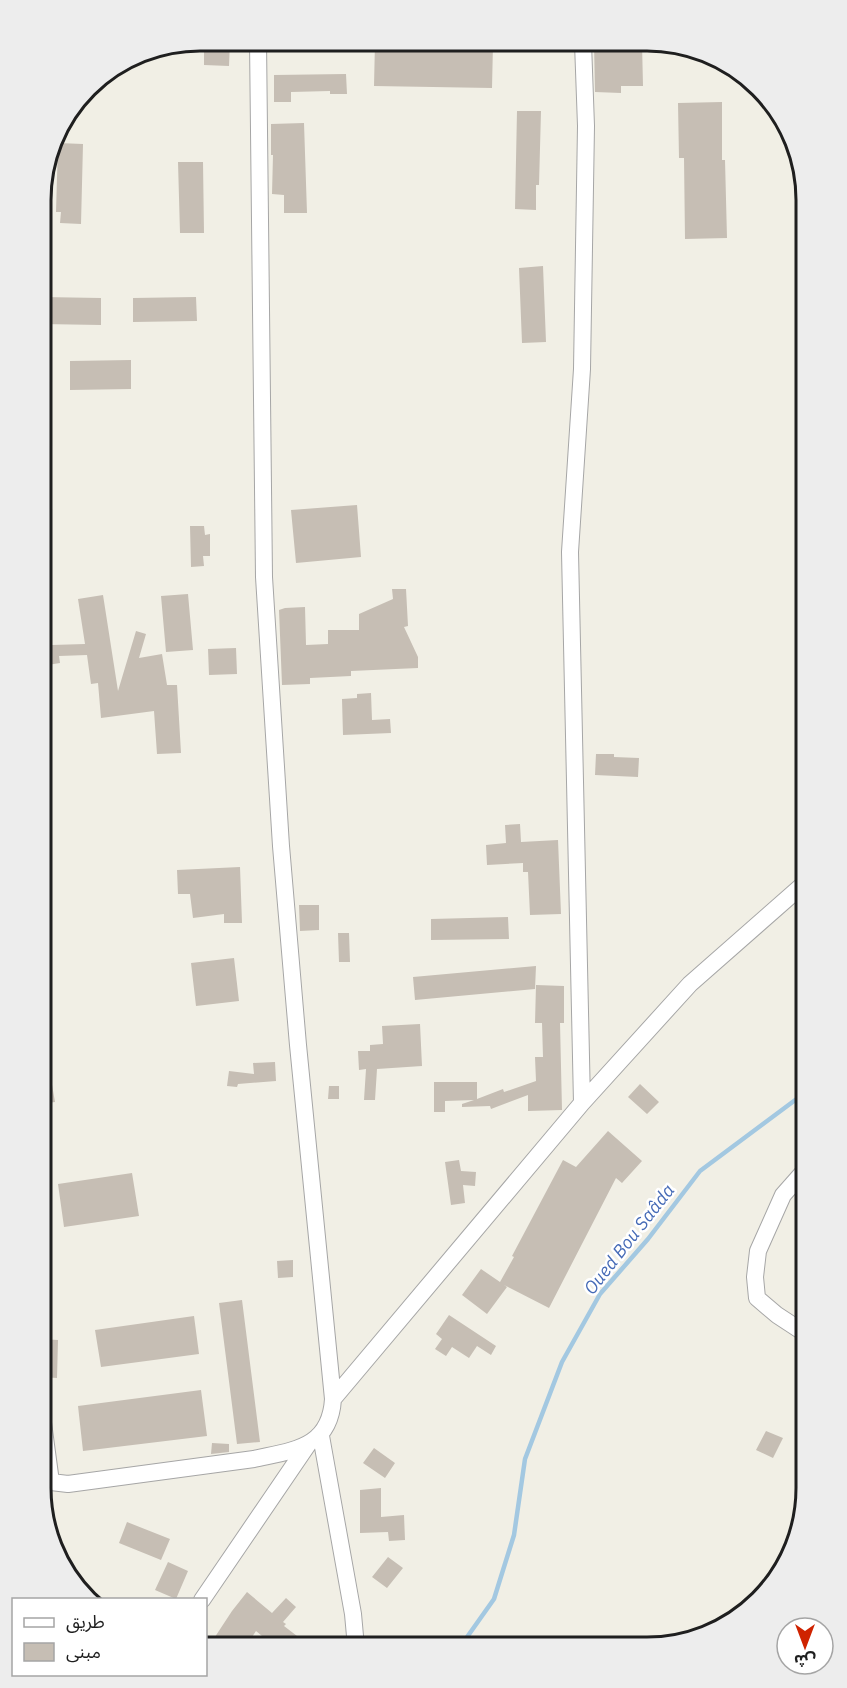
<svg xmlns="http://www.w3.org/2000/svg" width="847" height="1688" viewBox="0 0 847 1688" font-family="'IBM Plex Sans','Noto Sans Arabic',sans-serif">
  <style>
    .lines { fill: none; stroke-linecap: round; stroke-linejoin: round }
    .stream { stroke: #a3c8e1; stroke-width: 4.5 }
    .building { fill: #c6beb4 }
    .minor-casing { stroke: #a6a6a6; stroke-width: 18 }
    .minor { stroke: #fff; stroke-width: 16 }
    .labels { text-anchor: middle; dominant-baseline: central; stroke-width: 5; stroke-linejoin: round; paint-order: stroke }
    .water-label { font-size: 18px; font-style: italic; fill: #456ab6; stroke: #fff }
    .rim { fill: none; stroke: #1f1f1f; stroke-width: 3 }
  </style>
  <rect width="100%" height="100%" fill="#f1efe5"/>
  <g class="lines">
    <path class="stream" d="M460 1647 494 1599 514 1535 525 1459 562 1362 600 1294 648 1239 700 1171 806 1092"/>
  </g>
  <path class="building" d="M204 41H230L229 66 204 65Z
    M375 42 493 44 492 88 374 86Z
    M594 43H642L643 86H621V93L595 92Z
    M346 74 347 94H330V91L291 92V102H274V75Z
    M722 102V160H725L727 238 685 239 684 158H679L678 103Z
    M517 111H541L539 185H536V210L515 209Z
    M304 123 307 213H284V195L272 194 273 155H271V124Z
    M58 143 83 144 81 224 60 223 61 212H56Z
    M178 162H203L204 233H180Z
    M543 266 546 342 522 343 519 268Z
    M42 297 101 298V325L42 324Z
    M196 297 197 321 133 322V298Z
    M131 360V389L70 390V361Z
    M357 505 361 557 296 563 291 510Z
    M190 526H204L205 535 210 534V556H203L204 566 191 567Z
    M392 589H406L408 626 404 627 418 657V668L351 671V676L310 678V684L282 685 279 610 285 608 305 607 306 645 328 644V630H359V614L393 599Z
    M188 594 193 650 166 652 161 596Z
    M103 595 118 691 136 631 146 634 139 658 162 654 167 685H177L181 753 157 754 154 711 101 718 98 683 91 684 87 655 59 656 60 663 41 666V618L48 617 52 645 85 644 78 599Z
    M236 648 237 674 209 675 208 649Z
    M371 693 372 720 390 719 391 733 343 735 342 699 357 698V694Z
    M596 754H614V757L639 758 638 777 595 775Z
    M520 824 521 842 558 840 561 914 530 915 528 872H523V863L487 865 486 845 506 843 505 825Z
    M240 867 242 923H224V914L193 918 190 894H178L177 870Z
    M299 905H319V930L300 931Z
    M508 917 509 939 431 940V919Z
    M338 933H349L350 962H339Z
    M234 958 239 1001 196 1006 191 963Z
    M536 966 535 989 415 1000 413 977Z
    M536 985 564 986V1023H560L562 1110 528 1111V1095L491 1109 490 1106 462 1107V1104L474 1100 445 1101V1112H434V1082H477V1099L503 1089 504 1092 536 1081 535 1057H543L542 1023H535Z
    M420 1024 422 1066 377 1069 375 1100H364L366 1069 359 1070 358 1051H370V1045L383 1044 382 1026Z
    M275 1062 276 1081 238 1084 237 1087 227 1086 229 1071 254 1074 253 1063Z
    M51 1079 55 1102 41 1104V1080Z
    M640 1084 659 1102 647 1114 628 1097Z
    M329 1086H339V1099H328Z
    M608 1131 642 1161 622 1183 616 1178 549 1308 504 1285 507 1287 487 1314 462 1295 481 1269 500 1282 514 1257 512 1256 563 1160 576 1167Z
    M459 1160 461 1171 476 1172 475 1186 463 1185 465 1203 451 1205 445 1162Z
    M132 1173 139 1216 64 1227 58 1184Z
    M293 1260V1277L278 1278 277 1261Z
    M242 1300 260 1442 237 1444 219 1303Z
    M449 1315 496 1346 491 1355 477 1346 469 1358 452 1347 446 1356 435 1349 442 1339 436 1334Z
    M194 1316 199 1354 101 1367 95 1330Z
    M41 1339 58 1340 57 1378 41 1377Z
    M201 1390 207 1436 83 1451 78 1406Z
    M766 1431 783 1438 773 1458 756 1450Z
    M212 1443 229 1444V1452L211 1454Z
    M374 1448 395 1463 385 1478 363 1463Z
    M381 1488V1517L404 1515 405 1540 389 1541 388 1532 360 1533V1490Z
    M127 1522 170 1539 161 1560 119 1543Z
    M388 1557 403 1568 387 1588 372 1577Z
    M168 1562 188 1571 176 1599 155 1590Z
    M247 1592 272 1613 286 1598 296 1607 283 1622 286 1624 284 1626 310 1646H274L256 1631 246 1646H209L232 1611Z"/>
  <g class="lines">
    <defs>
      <path id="minor" d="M582 1103 570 552 582 369 586 126 583 43
        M806 1334 777 1315 757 1298 755 1277 758 1251 783 1195 806 1169
        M333 1399 582 1103 690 984 806 882
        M41 1408 51 1482
        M321 1436 353 1614 356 1647
        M41 1478 51 1482 68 1484 254 1459C294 1450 330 1448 333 1399L298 1045 281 846 264 577 258 41
        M202 1600 309 1443"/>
    </defs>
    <use href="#minor" class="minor-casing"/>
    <use href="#minor" class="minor"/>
  </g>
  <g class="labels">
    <g class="water-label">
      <text transform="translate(629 1239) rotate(-52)">Oued Bou Saâda</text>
    </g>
  </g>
  <path d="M0 0H847V1688H0ZM200 51H647A149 149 0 0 1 796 200V1488A149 149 0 0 1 647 1637H200A149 149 0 0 1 51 1488V200A149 149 0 0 1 200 51Z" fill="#ededed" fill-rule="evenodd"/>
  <path class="rim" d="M200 51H647A149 149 0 0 1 796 200V1488A149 149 0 0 1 647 1637H200A149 149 0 0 1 51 1488V200A149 149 0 0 1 200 51Z"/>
  <rect x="12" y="1598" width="195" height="78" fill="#ffffff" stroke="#a5a5a5" stroke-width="1.5"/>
  <rect x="24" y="1618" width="30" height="9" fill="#ffffff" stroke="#a5a5a5" stroke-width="1.5"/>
  <text x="66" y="1628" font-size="18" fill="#1f1f1f">طريق</text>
  <rect x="24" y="1643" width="30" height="18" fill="#c6beb4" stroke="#a5a5a5" stroke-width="1.5"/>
  <text x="66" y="1658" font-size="18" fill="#1f1f1f">مبنى</text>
  <g transform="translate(805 1646) rotate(180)"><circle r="28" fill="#ffffff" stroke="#a5a5a5" stroke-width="1.5"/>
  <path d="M0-4.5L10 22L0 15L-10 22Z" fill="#cf2300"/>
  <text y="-9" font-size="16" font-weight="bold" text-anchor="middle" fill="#1f1f1f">ش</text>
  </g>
</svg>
